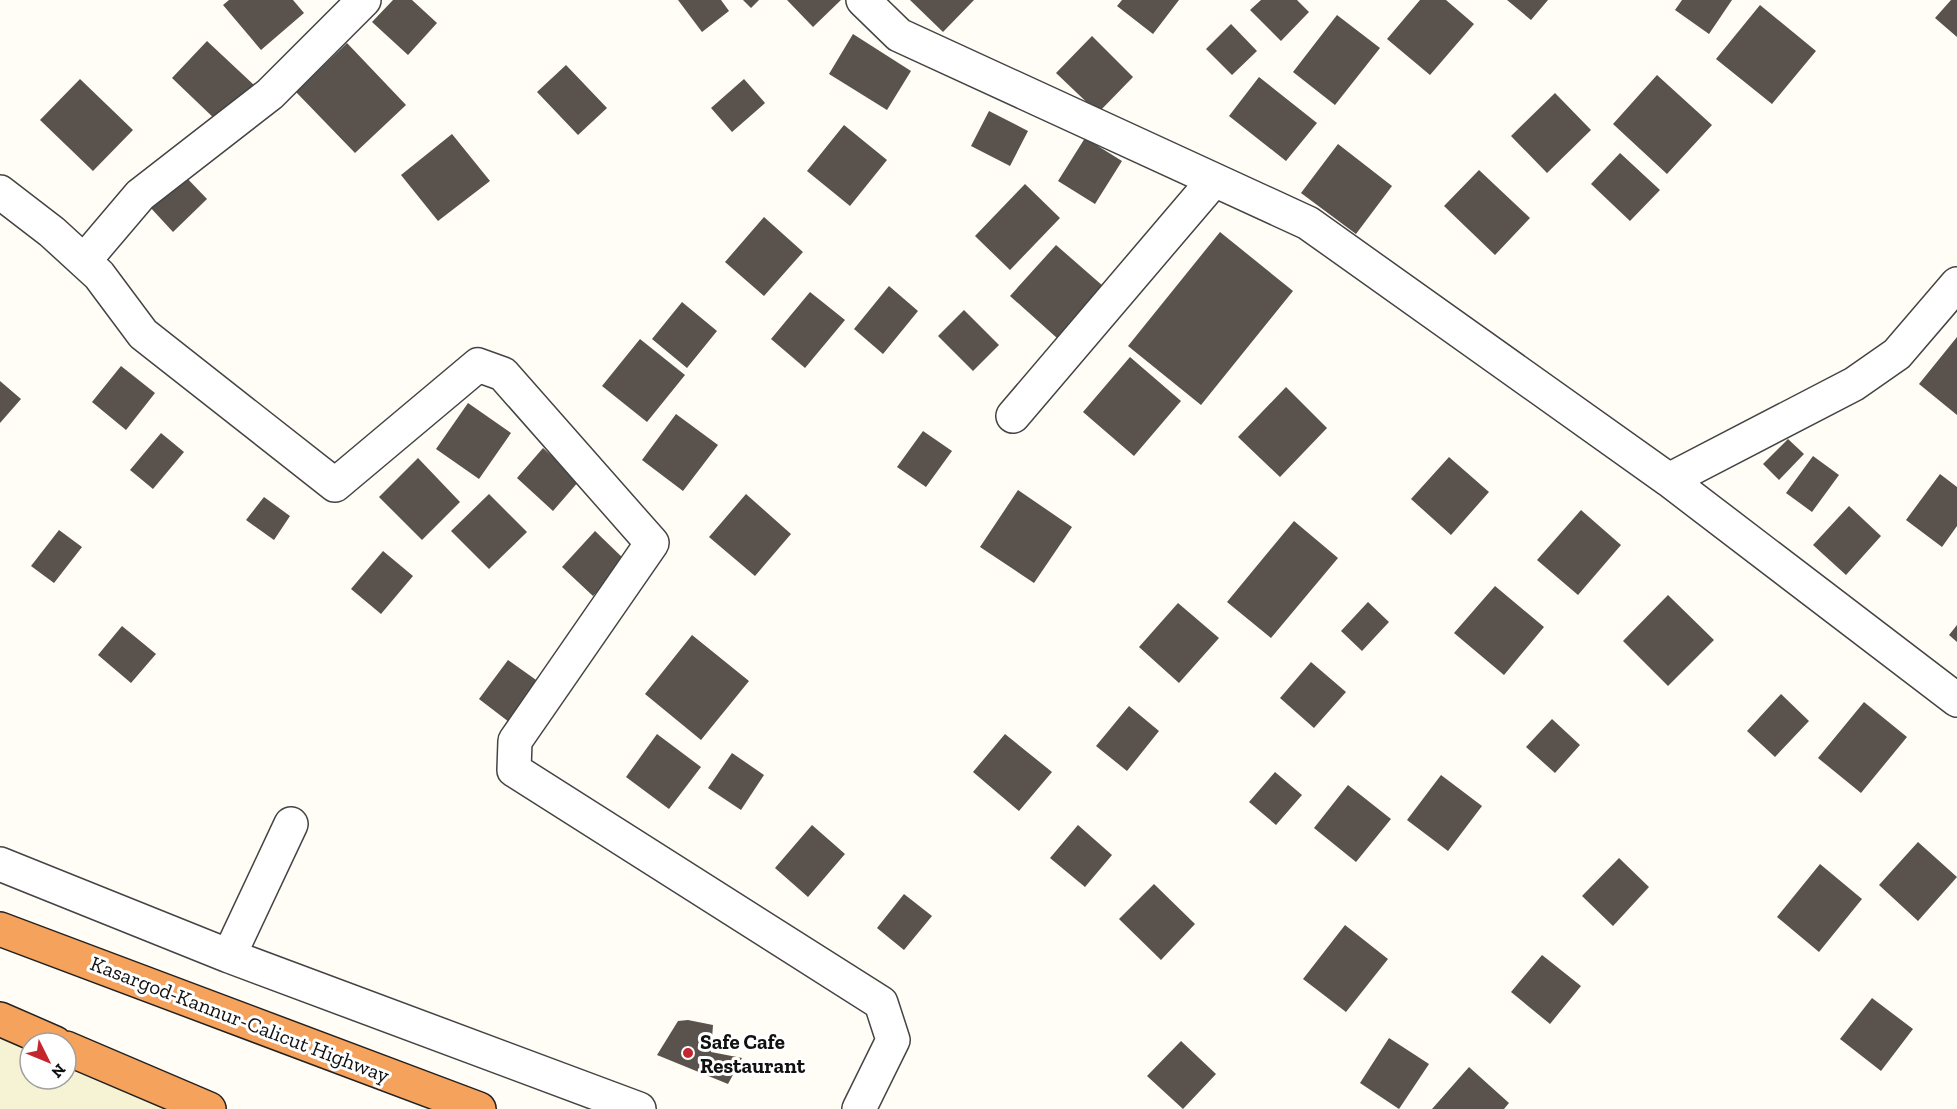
<svg xmlns="http://www.w3.org/2000/svg" width="1957" height="1109" viewBox="0 0 1957 1109" font-family="'Zilla Slab',serif">
  <style>
    .farmland { fill: #f6f3d4 }
    .building { fill: #5a524d }
    .lines { fill: none; stroke-linecap: round; stroke-linejoin: round }
    .minor-casing { stroke: #444; stroke-width: 36 }
    .highway-casing { stroke: #222; stroke-width: 36 }
    .minor { stroke: #fff; stroke-width: 33 }
    .highway { stroke: #f5a25d; stroke-width: 33 }
    .poi-dot { fill: #c4262e; stroke: #fff; stroke-width: 2 }
    .labels { text-anchor: middle; dominant-baseline: central; stroke-width: 6; stroke-linejoin: round; paint-order: stroke }
    .street-label { font-size: 21px; fill: #111; stroke: #fff }
    .poi-label { font-size: 21px; font-weight: bold; fill: #111; stroke: #fff; text-anchor: start }
  </style>
  <rect width="100%" height="100%" fill="#fffdf5"/>
  <path class="farmland" d="M0 1035 30 1046V1079H66V1059L207 1109H0Z"/>
  <path class="building" d="M229 0H293L304 13 261 50 223 5Z
    M393 0H412L437 23 408 55 372 22Z
    M678 0H721L729 11 702 32Z
    M743 0H759L751 8Z
    M787 0H841L813 27Z
    M910 0H974L943 32Z
    M1122 0H1179L1153 34 1117 6Z
    M1261 0H1297L1309 12 1281 41 1250 10Z
    M1420 0H1446L1474 24 1430 75 1387 39Z
    M1507 0H1548L1531 20Z
    M1682 0H1732L1709 34 1675 10Z
    M1951 0H1957V37L1935 18Z
    M1760 5 1816 51 1772 104 1716 59Z
    M1337 15 1380 48 1335 105 1293 72Z
    M1231 24 1257 51 1232 75 1206 49Z
    M853 34 911 71 887 110 829 74Z
    M1092 36 1133 77 1098 113 1056 73Z
    M207 41 254 85 218 122 172 78Z
    M347 43 406 105 355 153 296 92Z
    M566 65 607 108 578 135 537 92Z
    M1657 75 1712 125 1667 174 1613 124Z
    M1259 77 1317 123 1286 161 1229 116Z
    M80 79 133 130 93 171 40 120Z
    M744 79 765 103 732 132 711 108Z
    M1555 93 1591 130 1547 173 1511 136Z
    M989 111 1028 131 1010 166 971 146Z
    M844 125 887 160 850 206 807 171Z
    M452 134 490 181 438 221 401 175Z
    M1085 138 1122 161 1095 204 1058 181Z
    M1338 144 1392 186 1356 234 1301 193Z
    M1620 153 1660 190 1630 221 1591 184Z
    M1479 170 1530 218 1495 255 1444 206Z
    M183 174 207 199 173 232 149 206Z
    M1025 184 1060 218 1010 270 975 236Z
    M764 217 803 252 764 296 725 262Z
    M1220 232 1293 291 1201 405 1128 346Z
    M1056 245 1103 286 1057 338 1010 296Z
    M889 286 918 311 883 354 854 329Z
    M810 292 845 320 805 368 771 339Z
    M682 302 717 331 687 368 652 339Z
    M964 310 999 345 973 371 938 336Z
    M1957 337V415L1919 384Z
    M640 339 685 375 647 422 602 386Z
    M1130 357 1181 401 1134 456 1083 412Z
    M121 366 155 393 126 430 92 402Z
    M0 381 21 399 0 423Z
    M1286 387 1327 428 1280 477 1238 437Z
    M468 403 511 433 479 479 436 449Z
    M676 414 718 445 683 491 642 460Z
    M923 431 952 451 926 487 897 467Z
    M161 433 184 452 153 489 130 470Z
    M1788 439 1804 454 1779 480 1763 464Z
    M543 448 579 481 553 511 517 478Z
    M1813 456 1839 475 1812 512 1786 493Z
    M1449 457 1489 492 1451 535 1411 499Z
    M418 458 460 502 422 540 379 497Z
    M1940 474 1957 487V526L1942 547 1906 520Z
    M1018 490 1072 527 1034 583 980 547Z
    M489 494 527 532 489 569 451 531Z
    M746 494 791 534 755 576 709 537Z
    M264 497 290 516 274 540 246 520Z
    M1849 506 1881 536 1846 575 1813 545Z
    M1581 510 1621 545 1578 595 1537 560Z
    M1294 521 1338 558 1271 638 1227 602Z
    M59 530 82 547 54 583 31 566Z
    M595 531 626 561 593 596 562 567Z
    M383 551 413 576 381 614 351 589Z
    M1495 586 1544 627 1504 675 1454 633Z
    M1668 595 1714 640 1668 686 1623 641Z
    M1368 602 1389 622 1362 651 1341 631Z
    M1178 603 1219 638 1179 683 1139 647Z
    M1957 625V642L1949 635Z
    M122 626 156 654 131 683 98 655Z
    M692 635 749 681 701 740 645 694Z
    M508 660 539 682 509 722 479 699Z
    M1311 662 1346 692 1314 728 1280 698Z
    M1781 694 1809 721 1775 757 1747 731Z
    M1864 702 1907 737 1861 793 1818 758Z
    M1129 706 1159 731 1127 771 1096 746Z
    M1552 719 1580 745 1555 773 1526 747Z
    M657 734 701 767 669 809 626 777Z
    M1005 734 1052 772 1019 811 973 772Z
    M732 753 764 775 741 810 708 788Z
    M1275 772 1302 795 1276 825 1249 802Z
    M1441 775 1482 806 1448 851 1407 820Z
    M1348 785 1391 819 1356 862 1314 828Z
    M812 825 845 854 808 897 775 868Z
    M1078 825 1112 855 1085 887 1050 858Z
    M1918 842 1957 877 1918 921 1879 885Z
    M1619 858 1649 887 1613 926 1582 896Z
    M1820 864 1862 899 1819 952 1777 917Z
    M1154 884 1195 924 1161 960 1119 919Z
    M904 894 932 916 904 950 877 928Z
    M1345 925 1388 959 1346 1012 1303 979Z
    M1542 955 1581 986 1550 1024 1511 992Z
    M1872 998 1913 1029 1881 1071 1840 1039Z
    M688 1020 713 1025 711 1052 742 1058 728 1084 657 1055 678 1021Z
    M1389 1038 1429 1064 1399 1109 1360 1083Z
    M1181 1041 1216 1074 1183 1109 1147 1076Z
    M1469 1067 1509 1103 1504 1109H1432Z"/>
  <g class="lines">
    <defs>
      <path id="minor" d="M863 0 899 35 1308 223 1669 480 1957 700
        M0 192 52 232 99 275 143 334 335 485 478 365 503 374 652 543 515 741 514 770 881 1003 893 1040 859 1109
        M84 261 140 195 270 94 364 0
        M1013 416 1214 180
        M1669 480 1854 384 1897 354 1957 284
        M0 864 229 956 639 1109
        M229 956 291 824"/>
      <path id="highway" d="M0 929 479 1109
        M0 1019 55 1043
        M66 1048 209 1109"/>
    </defs>
    <use href="#minor" class="minor-casing"/>
    <use href="#highway" class="highway-casing"/>
    <use href="#minor" class="minor"/>
    <use href="#highway" class="highway"/>
  </g>
  <circle class="poi-dot" cx="688" cy="1053" r="6"/>
  <g class="labels">
    <g class="street-label">
      <text transform="translate(240 1019) rotate(21)">Kasargod-Kannur-Calicut Highway</text>
    </g>
    <g class="poi-label">
      <text x="700" y="1041">Safe Cafe<tspan x="700" dy="24">Restaurant</tspan></text>
    </g>
  </g>
  <g transform="translate(48 1061) rotate(133)"><circle r="28" fill="#ffffff" stroke="#a0a0a0" stroke-width="1.5"/>
  <path d="M0-4.5L10 22L0 15L-10 22Z" fill="#c4262e"/>
  <text y="-9" font-size="16" font-weight="bold" text-anchor="middle" fill="#111111">N</text>
  </g>
</svg>
